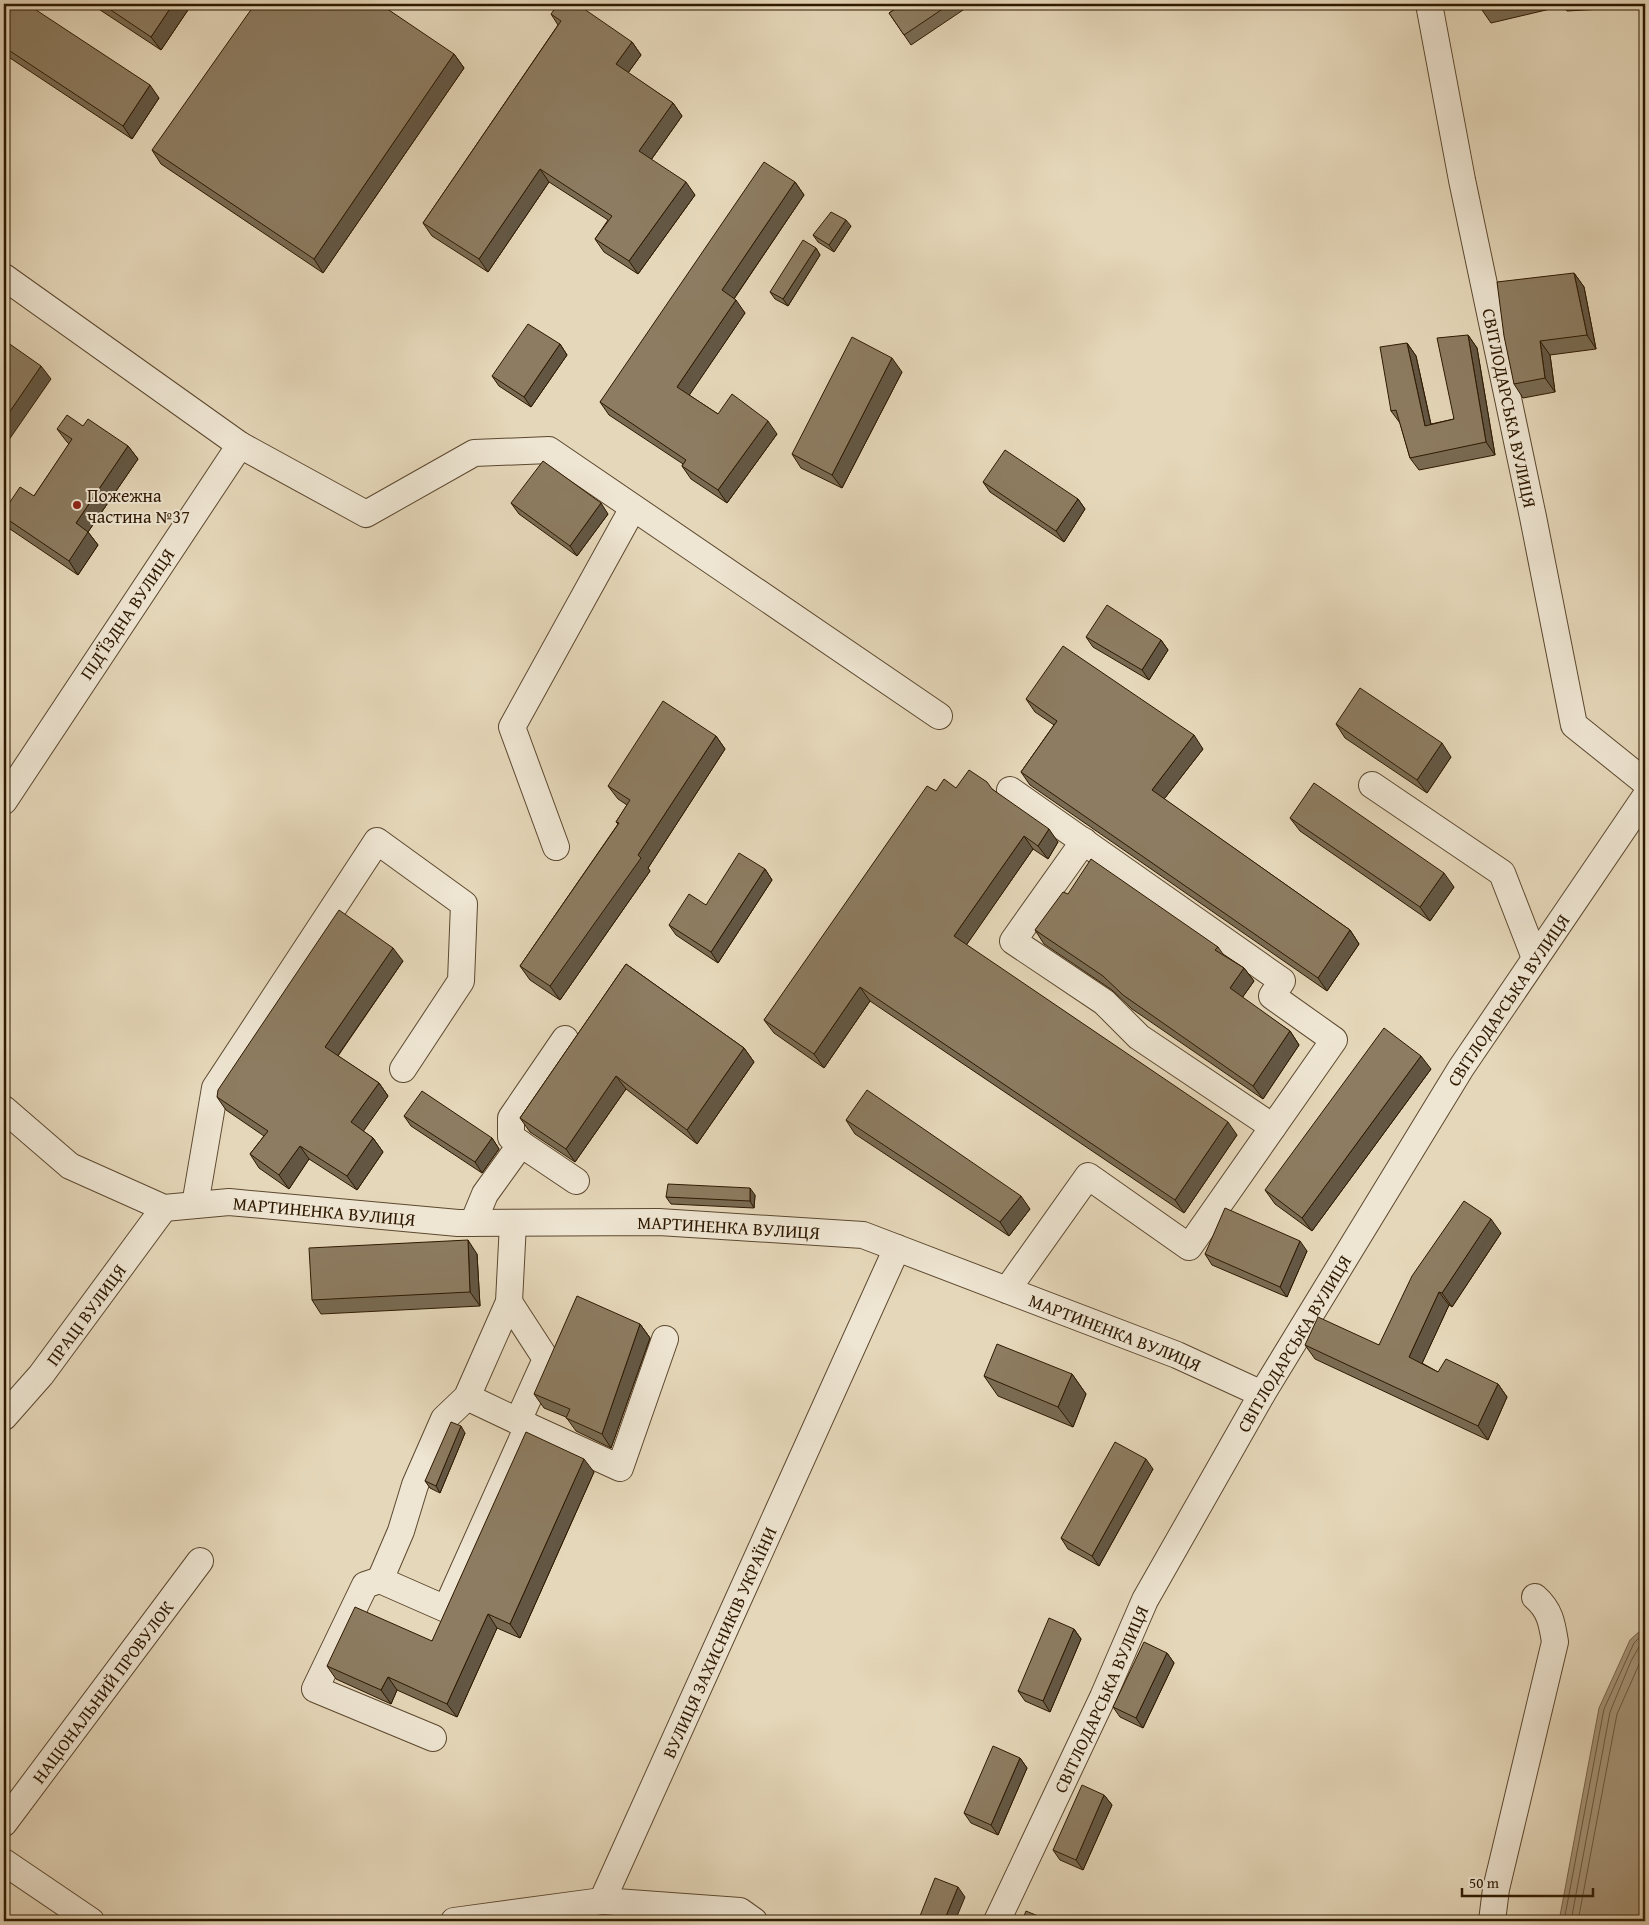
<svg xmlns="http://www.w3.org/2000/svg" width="1649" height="1925" viewBox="0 0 1649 1925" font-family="'Gentium Book Plus',serif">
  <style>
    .water { fill: #a7967a; stroke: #77644a }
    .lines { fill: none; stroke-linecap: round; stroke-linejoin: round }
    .shore { stroke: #6a583e; stroke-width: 1 }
    .minor-casing { stroke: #5c482f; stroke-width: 28 }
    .minor { stroke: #eee5d2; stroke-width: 26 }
    .wall { fill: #796b53; stroke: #2e1901 }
    .shaded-wall { fill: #635744; stroke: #2e1901 }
    .building { fill: #8d7c61; stroke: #2e1901 }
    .poi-dot { fill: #8f2418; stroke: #eee5d2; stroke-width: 2 }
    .labels { text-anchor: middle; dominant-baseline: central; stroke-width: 4; stroke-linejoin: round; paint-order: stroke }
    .street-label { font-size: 18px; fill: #2e1901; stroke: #eee5d2 }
    .poi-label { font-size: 18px; fill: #2e1901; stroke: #eee5d2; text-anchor: start }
  </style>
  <rect width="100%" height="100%" fill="#e5d7b9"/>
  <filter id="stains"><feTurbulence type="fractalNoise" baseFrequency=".004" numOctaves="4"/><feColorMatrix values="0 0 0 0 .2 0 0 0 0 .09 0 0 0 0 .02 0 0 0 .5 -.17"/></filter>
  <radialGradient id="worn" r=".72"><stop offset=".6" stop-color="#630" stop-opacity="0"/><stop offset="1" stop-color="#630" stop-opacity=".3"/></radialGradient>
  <path class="water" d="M1645 1611V1921H1559L1599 1708 1630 1640 1642 1629Z"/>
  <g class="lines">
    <path class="shore" d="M1564 1921 1604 1709 1634 1643 1645 1632
      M1571 1921 1610 1712 1631 1661 1639 1647 1645 1641
      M1578 1921 1617 1714 1645 1651"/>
    <defs>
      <g id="minor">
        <path id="s1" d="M1429 4 1462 180 1533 517 1574 725 1645 782"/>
        <path d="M4 277 240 445 4 801"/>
        <path d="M240 445 366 514 474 453 549 450 939 716"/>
        <path d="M1372 785 1502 873 1535 958"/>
        <path d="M1084 841 1013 941 1104 1002 1139 1037 1273 1127"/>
        <path d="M556 847 512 727 633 508"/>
        <path id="s2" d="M4 1109 70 1166 164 1208 229 1202 458 1223 659 1222 863 1235 1177 1355 1262 1394"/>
        <path d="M521 1144 576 1181"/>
        <path d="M195 1205 215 1088 377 841 464 904 461 981 403 1069"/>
        <path d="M473 1223 485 1194 521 1144 511 1137V1118L565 1039"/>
        <path d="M1007 1290 1088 1176 1189 1247 1334 1040 1272 996 1282 981 1010 790"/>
        <path d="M509 1302 546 1359 518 1421"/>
        <path d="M467 1397 444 1419 415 1485 401 1531 380 1580 446 1609 528 1426 467 1397 509 1302 513 1223"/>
        <path id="s3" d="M4 1417 41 1375 164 1208"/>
        <path d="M528 1426 620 1468 665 1339"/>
        <path d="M380 1580 365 1585 315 1689 433 1738"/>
        <path id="s4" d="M4 1823 200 1561"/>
        <path d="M4 1862 91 1921"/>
        <path id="s5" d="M602 1901 897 1248"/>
        <path d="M454 1921 602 1901 740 1911 754 1921"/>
        <path id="s6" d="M997 1921 1103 1697 1145 1600 1262 1394 1461 1068 1645 797"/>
        <path d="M1492 1921 1496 1889 1555 1642C1552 1623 1550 1610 1535 1597"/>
      </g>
    </defs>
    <use href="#minor" class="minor-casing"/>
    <use href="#minor" class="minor"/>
  </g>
  <path class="wall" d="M4 4 159 98 132 139 4 54Z
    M91 4H192L161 50Z
    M903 4H972L911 45 889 13Z
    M1481 4H1600L1602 9 1567 11 1563 6 1491 23 1482 10Z
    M551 14 632 42 641 55 628 73 673 103 682 116 651 160 695 195 638 274 604 252 595 239 608 220 549 182 488 272 432 236 423 223 558 25Z
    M454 54 464 68 323 273 161 164 152 150Z
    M795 182 804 195 734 299 745 313 689 395 718 414 777 434 727 503 691 479 682 466 683 464 609 415 600 402Z
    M851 226 834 252 818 242 813 235Z
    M816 248 820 255 788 306 775 299 770 292Z
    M1574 273 1584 287 1596 349 1550 355 1555 392 1523 398 1514 384Z
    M1468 335 1477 348 1495 455 1419 470 1410 458 1400 423 1391 411 1407 343 1416 356 1431 424 1454 419Z
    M560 344 567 355 531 407 499 386 492 376Z
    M902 372 842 488 801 468 792 454Z
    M83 426 128 446 138 459 88 532 98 545 78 575 10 529 4 519V511L34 496 69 444 67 442 57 429Z
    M983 482 1078 499 1085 509 1064 542 990 492Z
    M511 503 608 514 577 556 519 514Z
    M1086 637 1161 640 1168 650 1149 680 1093 647Z
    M1026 699 1203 749 1164 799 1350 930 1359 944 1327 991 1030 785 1021 772 1054 725 1035 712Z
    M1336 724 1451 757 1427 793 1345 738Z
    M716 736 725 749 648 868 650 871 560 1000 530 980 520 966 618 824 616 822 627 805 618 799 608 786Z
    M956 788 992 789 1058 842 1048 859 1033 849 966 945 1237 1135 1184 1213 870 1001 824 1068 774 1033 764 1020 936 791Z
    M1290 818 1454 887 1430 921 1300 831Z
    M765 869 772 880 718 963 676 935 669 925 706 905Z
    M1068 894 1218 947 1223 954 1244 968 1254 981 1242 998 1290 1031 1299 1045 1263 1099 1132 1009 1112 990 1044 944 1035 930Z
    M403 961 338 1056 379 1083 388 1096 363 1131 373 1138 383 1152 357 1190 309 1159 289 1189 259 1168 250 1154 264 1136 226 1110 217 1097Z
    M626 964 744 1048 754 1062 697 1144 626 1089 575 1162 530 1132 520 1118Z
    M1431 1069 1312 1231 1275 1204 1265 1190Z
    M404 1116 492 1138 499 1149 482 1173 411 1126Z
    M846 1120 1030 1209 1009 1236 855 1134Z
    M755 1195 754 1208 671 1204 666 1197Z
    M1501 1233 1452 1307 1449 1305 1422 1363 1438 1372 1498 1384 1507 1397 1488 1440 1315 1359 1305 1345H1379Z
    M1307 1251 1287 1297 1212 1265 1205 1254Z
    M477 1254 480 1306 321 1314 312 1300Z
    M640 1324 650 1338 611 1448 576 1431 566 1417 544 1408 534 1394Z
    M1072 1374 1086 1394 1073 1427 998 1396 984 1376Z
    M465 1433 440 1493 430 1488 425 1481Z
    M1153 1469 1099 1566 1068 1549 1061 1538Z
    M594 1472 520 1638 497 1628 457 1717 397 1690 391 1704 336 1679 327 1666 432 1641Z
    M1074 1629 1081 1639 1050 1712 1025 1701 1018 1691Z
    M1167 1653 1174 1663 1143 1728 1120 1717 1113 1707Z
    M1020 1758 1027 1768 998 1835 971 1823 964 1813Z
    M1104 1795 1112 1805 1083 1870 1060 1860 1053 1850Z"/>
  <path class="shaded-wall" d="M173 4H192L161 50 151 37Z
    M632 42 641 55 625 77 616 64Z
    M454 54 464 68 323 273 314 259Z
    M150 85 159 98 132 139 123 126Z
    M673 103 682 116 648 164 639 151Z
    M540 169 549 182 488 272 479 259Z
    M686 182 695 195 638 274 629 261Z
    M795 182 804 195 731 303 722 290Z
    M846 220 851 226 834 252 829 245Z
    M816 248 820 255 788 306 783 299Z
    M1574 273 1584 287 1596 349 1587 335Z
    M736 300 745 313 686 400 677 387Z
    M1468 335 1477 348 1495 455 1486 442Z
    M1540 341 1550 355 1555 392 1545 378Z
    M1407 343 1416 356 1434 439 1425 426Z
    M560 344 567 355 531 407 524 397Z
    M892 358 902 372 842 488 832 475Z
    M41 366 51 379 4 447V420Z
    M768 421 777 434 727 503 718 490Z
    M128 446 138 459 88 532 98 545 78 575 69 561 76 523Z
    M1078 499 1085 509 1064 542 1056 531Z
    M601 503 608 514 577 556 570 546Z
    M1161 640 1168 650 1149 680 1142 670Z
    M1194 735 1203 749 1161 803 1152 790Z
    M716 736 725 749 648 868 650 871 560 1000 550 986 638 855Z
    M1442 743 1451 757 1427 793 1417 780Z
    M1049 829 1058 842 1048 859 1038 846Z
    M1024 836 1033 849 963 950 954 936Z
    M765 869 772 880 718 963 711 952Z
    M1444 873 1454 887 1430 921 1420 907Z
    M1350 930 1359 944 1327 991 1318 978Z
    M393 948 403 961 334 1061 325 1047Z
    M1244 968 1254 981 1239 1002 1230 988Z
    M860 987 870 1001 824 1068 814 1054Z
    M1290 1031 1299 1045 1263 1099 1253 1086Z
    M744 1048 754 1062 697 1144 687 1130Z
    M1421 1056 1431 1069 1312 1231 1302 1218Z
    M616 1076 626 1089 575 1162 566 1149Z
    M379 1083 388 1096 360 1136 351 1122Z
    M1228 1122 1237 1135 1184 1213 1175 1200Z
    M373 1138 383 1152 357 1190 347 1176Z
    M492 1138 499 1149 482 1173 475 1162Z
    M300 1146 309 1159 289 1189 279 1175Z
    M750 1188 755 1195 754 1208 750 1201Z
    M1021 1196 1030 1209 1009 1236 1000 1222Z
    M1491 1219 1501 1233 1452 1307 1442 1293Z
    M468 1240 477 1254 480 1306 470 1292Z
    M1300 1241 1307 1251 1287 1297 1280 1287Z
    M1439 1292 1449 1305 1419 1370 1409 1357Z
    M640 1324 650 1338 611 1448 602 1434Z
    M1072 1374 1086 1394 1073 1427 1058 1407Z
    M1498 1384 1507 1397 1488 1440 1478 1426Z
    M461 1426 465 1433 440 1493 436 1486Z
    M584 1459 594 1472 520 1638 510 1624Z
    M1146 1459 1153 1469 1099 1566 1092 1556Z
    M488 1614 497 1628 457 1717 447 1704Z
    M1074 1629 1081 1639 1050 1712 1043 1701Z
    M1167 1653 1174 1663 1143 1728 1136 1718Z
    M388 1677 397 1690 391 1704 381 1690Z
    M1020 1758 1027 1768 998 1835 991 1825Z
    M1104 1795 1112 1805 1083 1870 1076 1860Z
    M958 1887 965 1897 955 1921H944Z"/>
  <path class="building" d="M4 4H27L150 85 123 126 4 47Z
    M102 4H173L151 37Z
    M255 4H380L454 54 314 259 152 150Z
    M558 4H577L632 42 616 64 673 103 639 151 686 182 629 261 595 239 612 216 540 169 479 259 423 223 561 21 551 14Z
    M903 4H950L904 35 889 13Z
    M1481 4H1510L1482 10Z
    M764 162 795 182 722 290 736 300 677 387 718 414 732 394 768 421 718 490 682 466 686 460 600 402Z
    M831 212 846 220 829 245 813 235Z
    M803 240 816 248 783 299 770 292Z
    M1574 273 1587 335 1540 341 1545 378 1514 384 1504 336 1497 282Z
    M528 324 560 344 524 397 492 376Z
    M1468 335 1486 442 1410 458 1396 410 1391 411 1380 347 1407 343 1425 426 1454 419 1437 338Z
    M852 337 892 358 832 475 792 454Z
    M4 340 41 366 4 420Z
    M67 415 83 426 88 419 128 446 76 523 88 532 69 561 4 517V511L20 487 34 496 72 439 57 429Z
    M1005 450 1078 499 1056 531 983 482Z
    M543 461 601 503 570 546 511 503Z
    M1107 605 1161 640 1142 670 1086 637Z
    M1063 646 1194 735 1152 790 1350 930 1318 978 1021 772 1057 721 1026 699Z
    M1360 688 1442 743 1417 780 1336 724Z
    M663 701 716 736 638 855 641 858 550 986 520 966 619 823 616 822 630 800 608 786Z
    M969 770 987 782 992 789 1049 829 1038 846 1024 836 954 936 1228 1122 1175 1200 860 987 814 1054 764 1020 927 786 936 791 944 779 956 788Z
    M1314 783 1444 873 1420 907 1290 818Z
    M739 853 765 869 711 952 669 925 689 894 706 905Z
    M1091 859 1218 947 1215 950 1244 968 1230 988 1290 1031 1253 1086 1123 995 1103 976 1035 930 1063 892 1068 894Z
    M339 910 393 948 325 1047 379 1083 351 1122 373 1138 347 1176 300 1146 279 1175 250 1154 268 1131 217 1097 218 1090Z
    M626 964 744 1048 687 1130 616 1076 566 1149 520 1118Z
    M1384 1028 1421 1056 1302 1218 1265 1190Z
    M867 1090 1021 1196 1000 1222 846 1120Z
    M422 1091 492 1138 475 1162 404 1116Z
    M668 1184 750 1188V1201L666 1197Z
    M1464 1201 1491 1219 1442 1293 1439 1292 1409 1357 1438 1372 1446 1359 1498 1384 1478 1426 1305 1345 1318 1317 1379 1345 1412 1276Z
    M1225 1208 1300 1241 1280 1287 1205 1254Z
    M468 1240 470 1292 312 1300 309 1248Z
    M577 1296 640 1324 602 1434 566 1418 570 1409 534 1394Z
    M997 1344 1072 1374 1058 1407 984 1376Z
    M451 1422 461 1426 436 1486 425 1481Z
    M526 1432 584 1459 510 1624 488 1614 447 1704 388 1677 381 1690 327 1666 355 1607 432 1641Z
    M1115 1442 1146 1459 1092 1556 1061 1538Z
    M1049 1618 1074 1629 1043 1701 1018 1691Z
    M1144 1642 1167 1653 1136 1718 1113 1707Z
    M993 1746 1020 1758 991 1825 964 1813Z
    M1082 1785 1104 1795 1076 1860 1053 1850Z
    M935 1878 958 1887 944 1921H918Z
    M1026 1911 1050 1921H1022Z"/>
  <circle class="poi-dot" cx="77" cy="505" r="5"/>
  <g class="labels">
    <g class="street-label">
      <text stroke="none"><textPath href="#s1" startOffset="412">СВІТЛОДАРСЬКА ВУЛИЦЯ</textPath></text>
      <text transform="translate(127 614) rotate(-56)">ПІД’ЇЗДНА ВУЛИЦЯ</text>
      <text stroke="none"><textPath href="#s6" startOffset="1055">СВІТЛОДАРСЬКА ВУЛИЦЯ</textPath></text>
      <text stroke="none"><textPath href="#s2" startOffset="351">МАРТИНЕНКА ВУЛИЦЯ</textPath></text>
      <text stroke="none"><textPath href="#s2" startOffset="756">МАРТИНЕНКА ВУЛИЦЯ</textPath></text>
      <text stroke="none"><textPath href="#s3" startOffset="131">ПРАЦІ ВУЛИЦЯ</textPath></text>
      <text stroke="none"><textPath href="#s2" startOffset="1161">МАРТИНЕНКА ВУЛИЦЯ</textPath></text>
      <text stroke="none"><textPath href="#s6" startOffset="650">СВІТЛОДАРСЬКА ВУЛИЦЯ</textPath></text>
      <text stroke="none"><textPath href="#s5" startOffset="284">ВУЛИЦЯ ЗАХИСНИКІВ УКРАЇНИ</textPath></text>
      <text stroke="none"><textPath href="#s4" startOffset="164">НАЦІОНАЛЬНИЙ ПРОВУЛОК</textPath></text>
      <text stroke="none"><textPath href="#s6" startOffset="245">СВІТЛОДАРСЬКА ВУЛИЦЯ</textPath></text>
    </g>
    <g class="poi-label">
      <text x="87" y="495">Пожежна<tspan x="87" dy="21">частина №37</tspan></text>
    </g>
  </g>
  <rect width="1649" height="1925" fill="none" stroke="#e5d7b9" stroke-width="20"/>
  <rect x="5" y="5" width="1639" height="1915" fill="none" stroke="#2e1901" stroke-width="2.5"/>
  <rect x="10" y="10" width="1629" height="1905" fill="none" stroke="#2e1901"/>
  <path d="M1462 1888v8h131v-8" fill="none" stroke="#2e1901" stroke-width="2.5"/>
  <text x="1469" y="1888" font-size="15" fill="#2e1901" stroke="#eee5d2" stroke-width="4" paint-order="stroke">50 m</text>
  <rect width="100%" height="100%" filter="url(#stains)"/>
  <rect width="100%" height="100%" fill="url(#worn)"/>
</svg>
